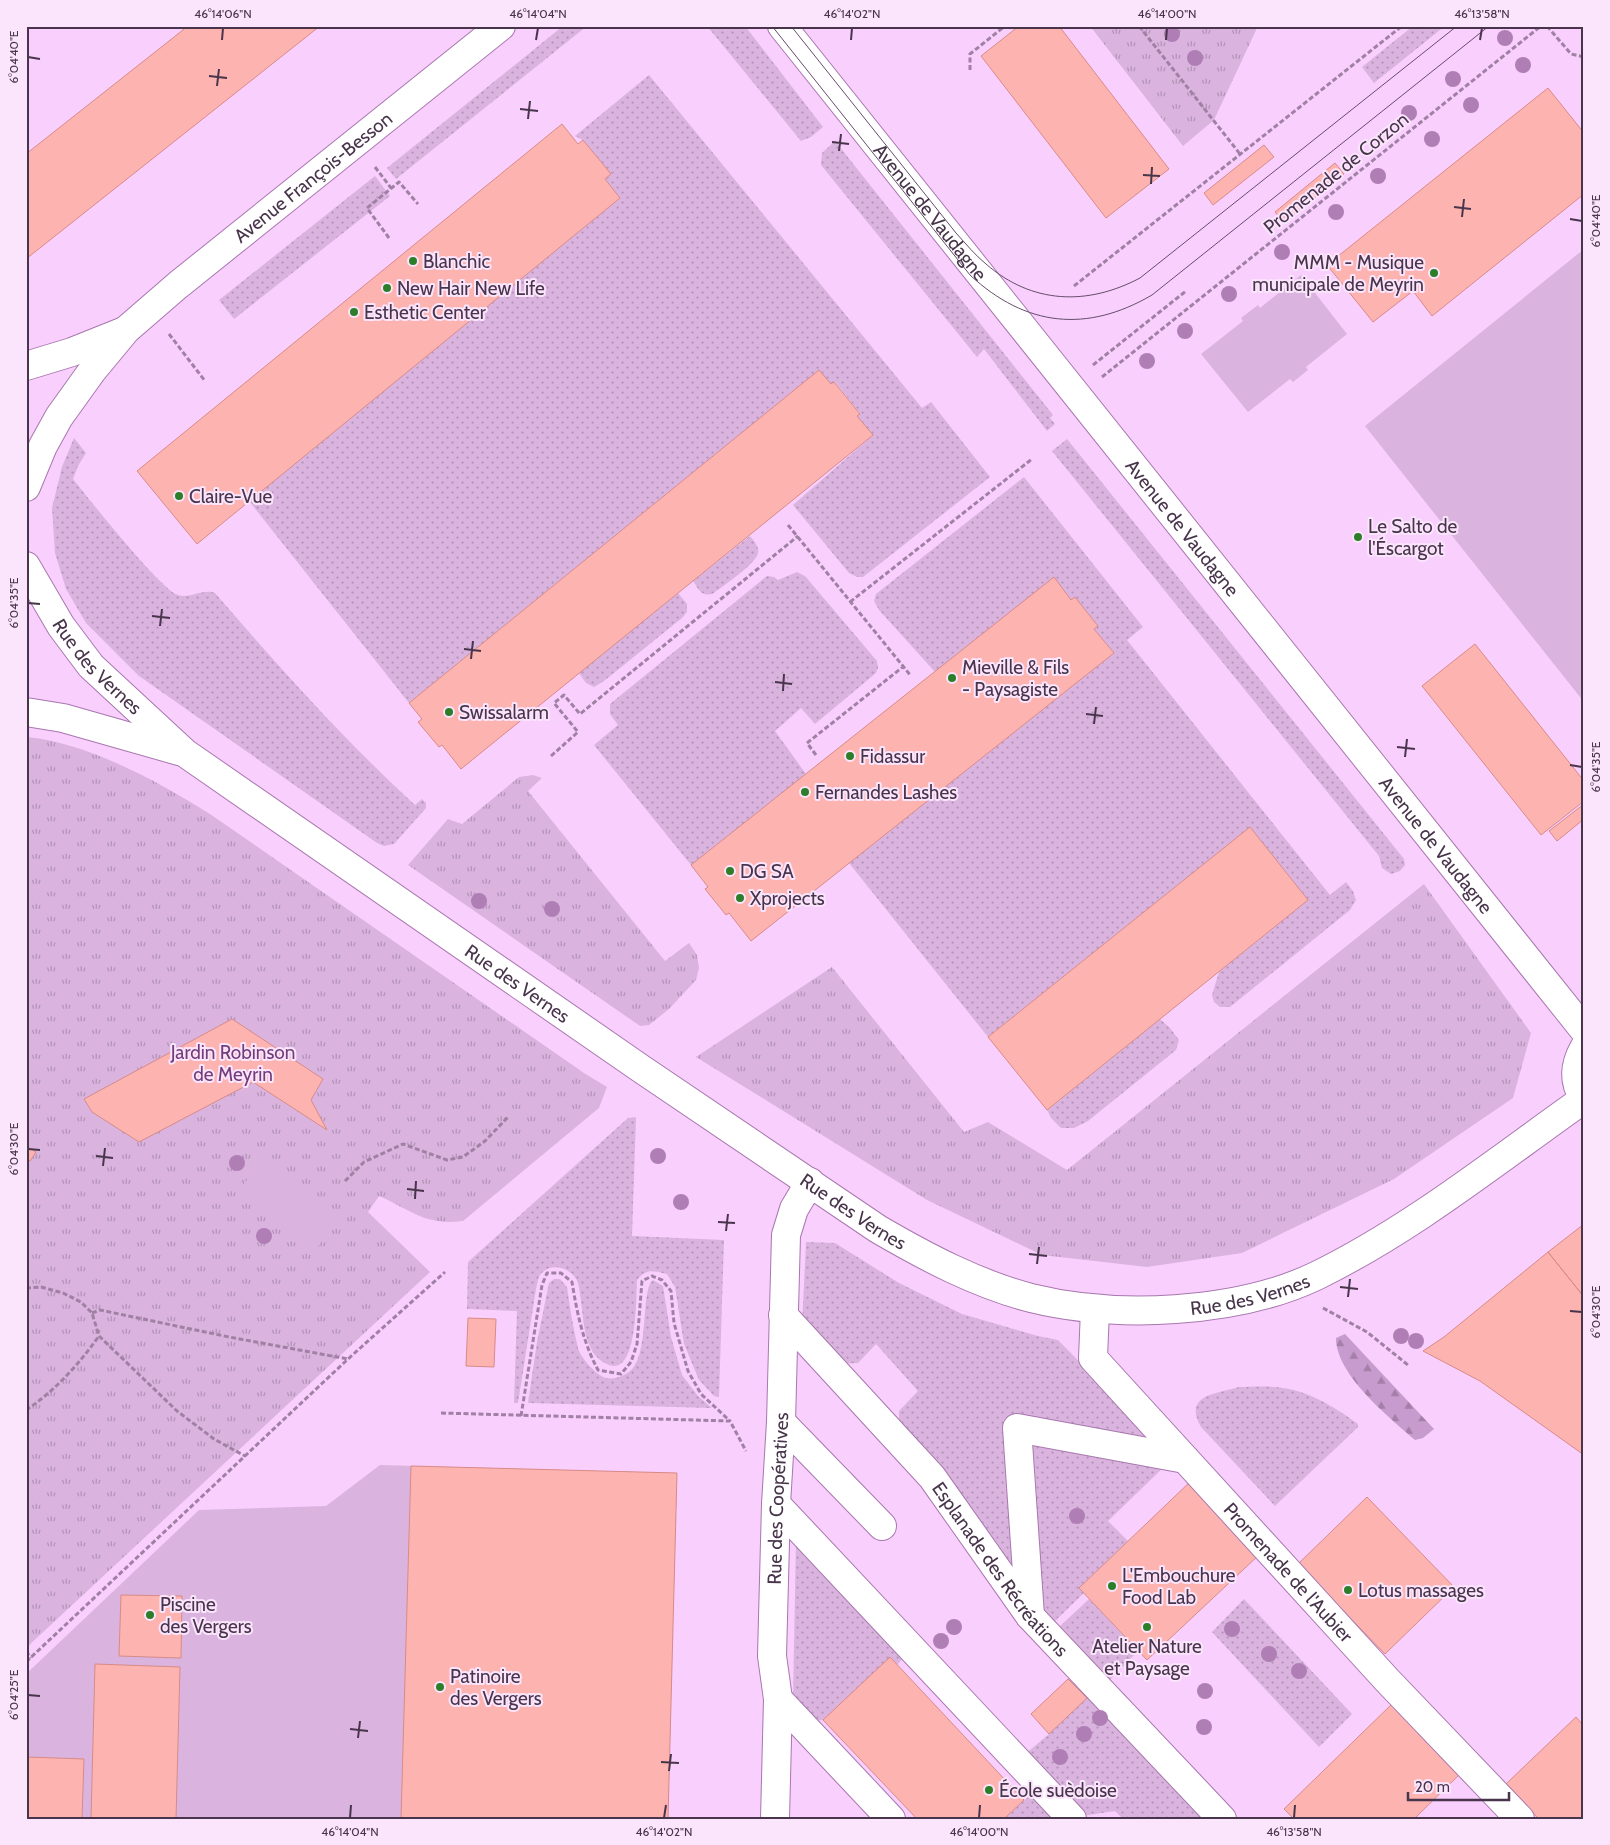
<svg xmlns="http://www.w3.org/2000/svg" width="1610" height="1845" viewBox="0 0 1610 1845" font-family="Cabin,sans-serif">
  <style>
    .grass { fill: url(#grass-dots) }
    .forest { fill: url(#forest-firs) }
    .park { fill: url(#park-tufts) }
    .pitch { fill: #dab4df }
    .building { fill: #fdb4b0; stroke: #d88a87 }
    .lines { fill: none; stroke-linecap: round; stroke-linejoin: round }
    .minor-casing { stroke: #a877ae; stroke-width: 30 }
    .path { stroke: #a081a4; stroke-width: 3; stroke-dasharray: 5 2.5; stroke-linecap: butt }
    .minor { stroke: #fff; stroke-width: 28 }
    .tram { stroke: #654e69; stroke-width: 1 }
    .tree { fill: #af7eb5 }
    .ticks { fill: none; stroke: #48344b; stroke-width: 2 }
    .poi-dot { fill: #2d7e29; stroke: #fae5fc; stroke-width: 2 }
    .labels { text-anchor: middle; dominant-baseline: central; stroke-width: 4; stroke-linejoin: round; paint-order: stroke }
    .street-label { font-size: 19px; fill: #48344b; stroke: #fae5fc }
    .poi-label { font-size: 19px; fill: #48344b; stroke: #fae5fc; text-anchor: start }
    .park-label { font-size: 19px; fill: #733c7a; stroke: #fae5fc }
    .neatline { fill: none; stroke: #48344b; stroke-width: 2 }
    .ticks-label { font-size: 12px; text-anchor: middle; fill: #48344b }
  </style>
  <defs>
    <pattern id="grass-dots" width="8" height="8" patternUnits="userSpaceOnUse" patternTransform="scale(1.25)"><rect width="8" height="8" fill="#dab4df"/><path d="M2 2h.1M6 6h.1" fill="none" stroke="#b393b7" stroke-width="1.8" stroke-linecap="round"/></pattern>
    <pattern id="forest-firs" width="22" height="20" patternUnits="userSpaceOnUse" patternTransform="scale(1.25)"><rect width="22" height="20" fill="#c79bcd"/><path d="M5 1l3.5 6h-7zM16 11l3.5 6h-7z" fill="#a47fa8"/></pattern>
    <pattern id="park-tufts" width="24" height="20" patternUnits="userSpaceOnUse" patternTransform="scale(1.25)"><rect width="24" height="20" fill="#dab4df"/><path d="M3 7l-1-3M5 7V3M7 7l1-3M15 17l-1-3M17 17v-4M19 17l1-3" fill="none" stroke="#b393b7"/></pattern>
  </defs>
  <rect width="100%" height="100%" fill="#f9cffe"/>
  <path class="grass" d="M563 26H587L396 179 387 168Z
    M707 26H745L823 127 811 137 801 141Z
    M1413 26H1445L1374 83 1362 67Z
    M649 75 922 408 931 402 990 477 863 577H857L849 573 793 505 873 435 857 416 860 413 835 382 831 384 819 370 409 703 249 501 620 198 605 179 611 174 583 140 575 136Z
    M835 141 1053 415 1050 418 1055 424 1047 431 984 349 977 357 821 165 822 153Z
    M375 176 390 196 234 319 219 300Z
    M74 438 86 453 78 466 73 479C89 499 160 589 178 595 190 599 203 588 215 593 279 667 343 739 415 805L422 799 426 803V808L394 844 384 846 377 843 139 676 86 623 66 589 55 553 52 508 62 467Z
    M1067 439 1404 859 1405 865 1400 871 1391 874 1382 868 1379 856 1052 451Z
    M1024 477 1143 627 1127 640 1330 895 1346 882 1353 891 1356 900 1350 910 1230 1007H1220L1214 1002 1212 995 1219 972 1308 900 1250 827 988 1037 849 863 1114 653 1094 629 1098 626 1075 597 1071 600 1054 578 935 672 879 610 874 601 876 594Z
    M750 536C753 540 760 547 758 553 756 564 724 585 714 593 702 598 699 590 693 581Z
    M797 572 805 576 877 661 878 668 876 673 815 724 801 708 775 731 806 774 691 865 594 745 618 725 610 714V704L767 576 774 577 778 580Z
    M678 593 687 604V612L682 618 604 681 594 687 586 683 579 673Z
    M1160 1019 1170 1028 1179 1040 1176 1050 1088 1121 1074 1128H1061L1051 1118 1047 1110Z
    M636 1117 632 1236 724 1240 719 1397 714 1396 699 1380 684 1344 675 1287 667 1274C653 1271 647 1268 637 1280 636 1296 638 1376 609 1365 582 1355 584 1317 580 1294 579 1289 579 1283 576 1279 569 1267 550 1262 540 1275 538 1278 537 1285 536 1289L518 1403H514L517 1311 467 1309 468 1262 628 1118Z
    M806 1242 835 1243 899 1283 962 1314 1038 1336 1058 1340 1167 1451 1166 1465 1108 1521 1128 1541 1079 1588 1084 1593 1053 1623 899 1429V1411L918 1391 876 1344 858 1363 836 1364 802 1327Z
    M554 1279H560L567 1287C570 1308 573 1328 578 1348 580 1357 597 1376 606 1378 615 1380 627 1375 633 1368 649 1348 641 1288 653 1280L663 1286 671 1337 682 1375 698 1396 712 1408 528 1403 537 1342 549 1283Z
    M1239 1387C1250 1387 1262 1386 1274 1387 1306 1389 1333 1406 1358 1424V1427L1275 1506 1201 1427C1183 1395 1215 1394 1239 1387Z
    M796 1539 905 1656 897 1665 823 1720 811 1721 793 1700Z
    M1089 1599 1138 1651 1108 1682 1058 1628Z
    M1244 1599 1352 1714 1319 1747 1212 1632Z
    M1093 1691 1212 1819H1123L1115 1811 1082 1816 1023 1756 1049 1734Z
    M1033 1792 1058 1819H1004Z"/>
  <path class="forest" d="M1345 1334 1434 1429 1423 1438 1415 1440C1389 1417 1336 1375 1336 1338Z"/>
  <path class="park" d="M1090 26H1258L1214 120 1183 146Z
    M26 737C87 742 159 782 210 814L584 1073 607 1087 599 1108 463 1221C425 1226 411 1210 379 1196L368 1212 430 1272 26 1648Z
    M533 775 542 778 528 791 665 961 689 943 697 955 699 968 696 980 669 1009 649 1025 640 1026 408 865 448 819 462 824 519 777Z
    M1424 884 1531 1033 1513 1098 1394 1179 1242 1253 1147 1267 1042 1255 927 1200 696 1057 832 967 964 1132 988 1122 1067 1170Z"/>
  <path class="pitch" d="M1584 249V702L1365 426Z
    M1301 275 1347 334 1306 367 1308 370 1293 382 1290 379 1248 412 1201 354 1243 321 1241 318 1258 305 1260 308Z
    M267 1155 342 1216 313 1252 238 1191Z
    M380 1465 677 1473 668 1819H26V1674L199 1510 326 1506Z"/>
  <path class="building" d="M188 26H320L26 259V154Z
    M1019 26H1059L1169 169 1106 218 981 56Z
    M1548 88 1584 133V194L1432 316 1413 291 1373 322 1327 265Z
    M562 124 578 144 583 140 611 174 605 179 620 198 197 544 137 471Z
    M1264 145 1274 157 1213 205 1204 193Z
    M1335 163 1344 174 1284 223 1275 212Z
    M819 370 831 384 834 382 860 414 857 416 873 435 461 769 442 745 439 747 418 722 422 719 409 703Z
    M1054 577 1071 600 1075 597 1098 626 1094 629 1114 653 751 941 729 913 726 915 705 889 708 887 691 865Z
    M1475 644 1584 781V801L1541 835 1422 686Z
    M1584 804V819L1557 841 1549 831Z
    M1250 827 1308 900 1047 1110 988 1037Z
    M232 1019 323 1079 311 1100 327 1130 253 1082 139 1142 92 1112 84 1099Z
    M26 1146 36 1152 30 1161 26 1159Z
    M1584 1224V1297L1548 1252Z
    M1548 1252 1584 1297V1455L1480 1381 1423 1351 1444 1337Z
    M468 1318 496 1319 494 1367 466 1366Z
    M411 1466 677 1473 668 1819H401Z
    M1192 1480 1261 1553 1147 1660 1079 1588Z
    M1367 1497 1454 1587 1385 1654 1298 1564Z
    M121 1595 182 1596 181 1658 119 1656Z
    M890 1657 1024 1800 1004 1819H917L823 1720Z
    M95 1664 180 1667 176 1819H91Z
    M1068 1679 1087 1698 1049 1734 1031 1714Z
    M1394 1702 1462 1772 1414 1819H1294L1284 1809Z
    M1576 1717 1584 1726V1819H1539L1506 1784Z
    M26 1757 84 1759 82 1819H26Z"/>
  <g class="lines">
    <defs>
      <g id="minor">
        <path id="s1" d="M782 26 1584 1030"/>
        <path d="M26 366 72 352 122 332"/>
        <path id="s2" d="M26 487 43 446 59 417 92 371 126 330 178 285 501 26"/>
        <path id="s3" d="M26 566 61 626 91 666 185 753 640 1068 878 1229C926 1257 977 1284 1031 1298 1116 1319 1236 1314 1316 1276 1412 1229 1496 1161 1584 1099"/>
        <path d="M26 712 63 718 179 751"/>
        <path d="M1584 1048C1574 1066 1573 1081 1584 1099"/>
        <path id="s4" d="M1095 1310 1093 1358 1387 1680 1520 1819"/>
        <path id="s5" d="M783 1315 932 1477 1030 1616 1222 1819"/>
        <path d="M781 1422 882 1526"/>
        <path d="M776 1504 1072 1819"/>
        <path d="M1030 1616 1017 1428 1185 1459"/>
        <path d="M778 1699 891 1819"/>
        <path id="s6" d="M775 1819 778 1699 772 1656 776 1504 781 1422 786 1235 794 1209 810 1182"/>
      </g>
    </defs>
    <use href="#minor" class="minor-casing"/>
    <path class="path" d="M1139 26 1240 154
      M1547 26 1571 54 1584 57
      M970 70V54L1005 26
      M375 167 391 188
      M389 238 367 208 399 182 418 204
      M1074 286 1402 26
      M169 334 205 381
      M1093 365 1186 291
      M1102 377 1541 26
      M788 525 911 676
      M850 602 1032 459
      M816 755 807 743 904 666
      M551 756 578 732 554 703 564 695 580 714 798 536
      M345 1181 364 1162 403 1144 447 1160 463 1157 485 1141 509 1116
      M26 1288 41 1287 63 1293 81 1302 92 1313 99 1336 177 1411 214 1439 245 1456
      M1323 1308 1367 1332 1408 1365
      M92 1313 100 1310 229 1337 348 1359
      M26 1410C55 1391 79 1364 99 1336
      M441 1413 730 1421 746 1451
      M521 1416 542 1285 547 1273H561L572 1282C577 1313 583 1342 598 1370L621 1374 631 1362 637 1344 642 1281 652 1276 662 1280 671 1291 674 1323 688 1371 701 1394 730 1421
      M26 1651 31 1658
      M26 1662 348 1359 445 1272"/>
    <use href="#minor" class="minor"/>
    <path class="tram" d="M772 26 970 275C1026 327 1087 333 1152 295L1489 26
      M791 26 956 233C966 244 975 255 986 264 1032 304 1087 306 1140 278L1457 26"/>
  </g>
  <g class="tree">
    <circle cx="1172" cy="34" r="8"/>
    <circle cx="1505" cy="38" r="8"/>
    <circle cx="1195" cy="58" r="8"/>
    <circle cx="1523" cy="65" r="8"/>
    <circle cx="1453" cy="79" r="8"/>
    <circle cx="1471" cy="105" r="8"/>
    <circle cx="1409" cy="113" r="8"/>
    <circle cx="1432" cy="139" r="8"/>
    <circle cx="1378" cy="176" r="8"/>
    <circle cx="1336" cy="212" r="8"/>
    <circle cx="1282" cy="252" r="8"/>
    <circle cx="1229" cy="294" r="8"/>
    <circle cx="1185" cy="331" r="8"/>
    <circle cx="1147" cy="361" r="8"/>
    <circle cx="479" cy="901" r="8"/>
    <circle cx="552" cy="909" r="8"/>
    <circle cx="658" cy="1156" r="8"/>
    <circle cx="237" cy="1163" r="8"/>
    <circle cx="681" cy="1202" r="8"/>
    <circle cx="264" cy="1236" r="8"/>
    <circle cx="1401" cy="1336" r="8"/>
    <circle cx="1416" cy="1341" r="8"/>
    <circle cx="1077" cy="1516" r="8"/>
    <circle cx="954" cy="1627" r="8"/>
    <circle cx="1232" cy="1629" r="8"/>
    <circle cx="941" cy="1641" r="8"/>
    <circle cx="1269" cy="1654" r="8"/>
    <circle cx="1299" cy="1671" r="8"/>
    <circle cx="1205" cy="1691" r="8"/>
    <circle cx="1100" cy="1718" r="8"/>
    <circle cx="1204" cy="1727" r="8"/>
    <circle cx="1084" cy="1734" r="8"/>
    <circle cx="1060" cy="1757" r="8"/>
  </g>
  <path class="ticks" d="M222 40 223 28M536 40 538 28M851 40 852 28M1166 40 1167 28M1480 40 1482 28M28 57 40 59M209 76 227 78M217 86 219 69M520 109 538 111M528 119 530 101M832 142 849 144M839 151 841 134M1143 175 1160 176M1151 184 1152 167M1454 207 1471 209M1462 217 1464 199M1570 219 1582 221M28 603 40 604M152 616 170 618M160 626 162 609M464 649 481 651M471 659 473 641M775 682 792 684M783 691 784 674M1086 714 1103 716M1094 724 1096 707M1397 747 1415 749M1405 757 1407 739M1570 765 1582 767M28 1149 40 1150M96 1156 113 1158M103 1166 105 1148M407 1189 424 1191M415 1199 416 1181M718 1222 735 1223M726 1231 728 1214M1029 1254 1047 1256M1037 1264 1039 1247M1340 1287 1358 1289M1348 1297 1350 1279M1570 1311 1582 1312M28 1695 40 1696M350 1729 368 1731M358 1738 360 1721M661 1762 679 1763M669 1771 671 1754M350 1818 351 1805M664 1818 666 1805M979 1818 980 1805M1294 1818 1295 1805"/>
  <g class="poi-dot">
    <circle cx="413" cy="261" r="5"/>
    <circle cx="1434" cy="273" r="5"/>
    <circle cx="387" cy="288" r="5"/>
    <circle cx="354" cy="312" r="5"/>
    <circle cx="179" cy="496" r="5"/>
    <circle cx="1358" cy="537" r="5"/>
    <circle cx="952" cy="678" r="5"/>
    <circle cx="449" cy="712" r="5"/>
    <circle cx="850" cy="756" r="5"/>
    <circle cx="805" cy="792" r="5"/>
    <circle cx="730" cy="871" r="5"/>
    <circle cx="740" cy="898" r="5"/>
    <circle cx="1112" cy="1586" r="5"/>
    <circle cx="1348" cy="1590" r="5"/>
    <circle cx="150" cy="1615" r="5"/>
    <circle cx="1147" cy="1627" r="5"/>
    <circle cx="440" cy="1687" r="5"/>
    <circle cx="989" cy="1790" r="5"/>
  </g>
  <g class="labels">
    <g class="street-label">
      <text transform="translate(1336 173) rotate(-39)">Promenade de Corzon</text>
      <text stroke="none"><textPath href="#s2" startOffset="429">Avenue François-Besson</textPath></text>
      <text stroke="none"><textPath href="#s1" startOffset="238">Avenue de Vaudagne</textPath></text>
      <text stroke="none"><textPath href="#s1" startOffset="642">Avenue de Vaudagne</textPath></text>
      <text stroke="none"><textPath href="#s3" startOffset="124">Rue des Vernes</textPath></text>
      <text stroke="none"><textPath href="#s1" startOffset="1048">Avenue de Vaudagne</textPath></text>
      <text stroke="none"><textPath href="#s3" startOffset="652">Rue des Vernes</textPath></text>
      <text stroke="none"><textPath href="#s3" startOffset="1058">Rue des Vernes</textPath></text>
      <text stroke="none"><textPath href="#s3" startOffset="1478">Rue des Vernes</textPath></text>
      <text stroke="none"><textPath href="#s6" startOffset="321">Rue des Coopératives</textPath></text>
      <text stroke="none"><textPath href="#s5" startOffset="335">Esplanade des Récréations</textPath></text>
      <text stroke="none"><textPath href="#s4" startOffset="338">Promenade de l'Aubier</textPath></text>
    </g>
    <g class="poi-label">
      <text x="423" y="261">Blanchic</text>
      <text x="1424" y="262" text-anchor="end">MMM - Musique<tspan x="1424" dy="22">municipale de Meyrin</tspan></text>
      <text x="397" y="288">New Hair New Life</text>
      <text x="364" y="312">Esthetic Center</text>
      <text x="189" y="496">Claire-Vue</text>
      <text x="1368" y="526">Le Salto de<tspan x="1368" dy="22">l'Éscargot</tspan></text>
      <text x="962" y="667">Mieville &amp; Fils<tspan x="962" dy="22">- Paysagiste</tspan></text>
      <text x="459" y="712">Swissalarm</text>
      <text x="860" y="756">Fidassur</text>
      <text x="815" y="792">Fernandes Lashes</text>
      <text x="740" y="871">DG SA</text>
      <text x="750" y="898">Xprojects</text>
      <text x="1122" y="1575">L'Embouchure<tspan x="1122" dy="22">Food Lab</tspan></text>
      <text x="1358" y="1590">Lotus massages</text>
      <text x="160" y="1604">Piscine<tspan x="160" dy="22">des Vergers</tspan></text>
      <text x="1147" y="1646" text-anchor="middle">Atelier Nature<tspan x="1147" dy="22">et Paysage</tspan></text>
      <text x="450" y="1676">Patinoire<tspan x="450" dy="22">des Vergers</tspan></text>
      <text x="999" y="1790">École suèdoise</text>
    </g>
    <g class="park-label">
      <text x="233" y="1052">Jardin Robinson<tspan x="233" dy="22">de Meyrin</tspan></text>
    </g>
  </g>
  <rect width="1610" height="1845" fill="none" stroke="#fae5fc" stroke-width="55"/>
  <path d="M1408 1792v8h101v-8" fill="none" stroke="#48344b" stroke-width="2.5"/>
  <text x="1415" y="1792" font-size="15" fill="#48344b" stroke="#fae5fc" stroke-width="4" paint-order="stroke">20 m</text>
  <rect x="28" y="28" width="1554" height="1790" class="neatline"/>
  <g class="ticks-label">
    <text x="223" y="18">46°14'06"N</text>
    <text x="538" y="18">46°14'04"N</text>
    <text x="852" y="18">46°14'02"N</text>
    <text x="1167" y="18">46°14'00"N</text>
    <text x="1482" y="18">46°13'58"N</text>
    <text transform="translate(14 57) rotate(-90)" y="4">6°04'40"E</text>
    <text transform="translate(1596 221) rotate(-90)" y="4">6°04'40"E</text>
    <text transform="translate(14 603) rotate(-90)" y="4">6°04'35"E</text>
    <text transform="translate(1596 767) rotate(-90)" y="4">6°04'35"E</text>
    <text transform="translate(14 1149) rotate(-90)" y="4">6°04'30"E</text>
    <text transform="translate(1596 1312) rotate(-90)" y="4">6°04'30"E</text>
    <text transform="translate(14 1695) rotate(-90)" y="4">6°04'25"E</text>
    <text x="350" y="1836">46°14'04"N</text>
    <text x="664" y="1836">46°14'02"N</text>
    <text x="979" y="1836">46°14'00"N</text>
    <text x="1294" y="1836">46°13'58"N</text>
  </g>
</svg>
